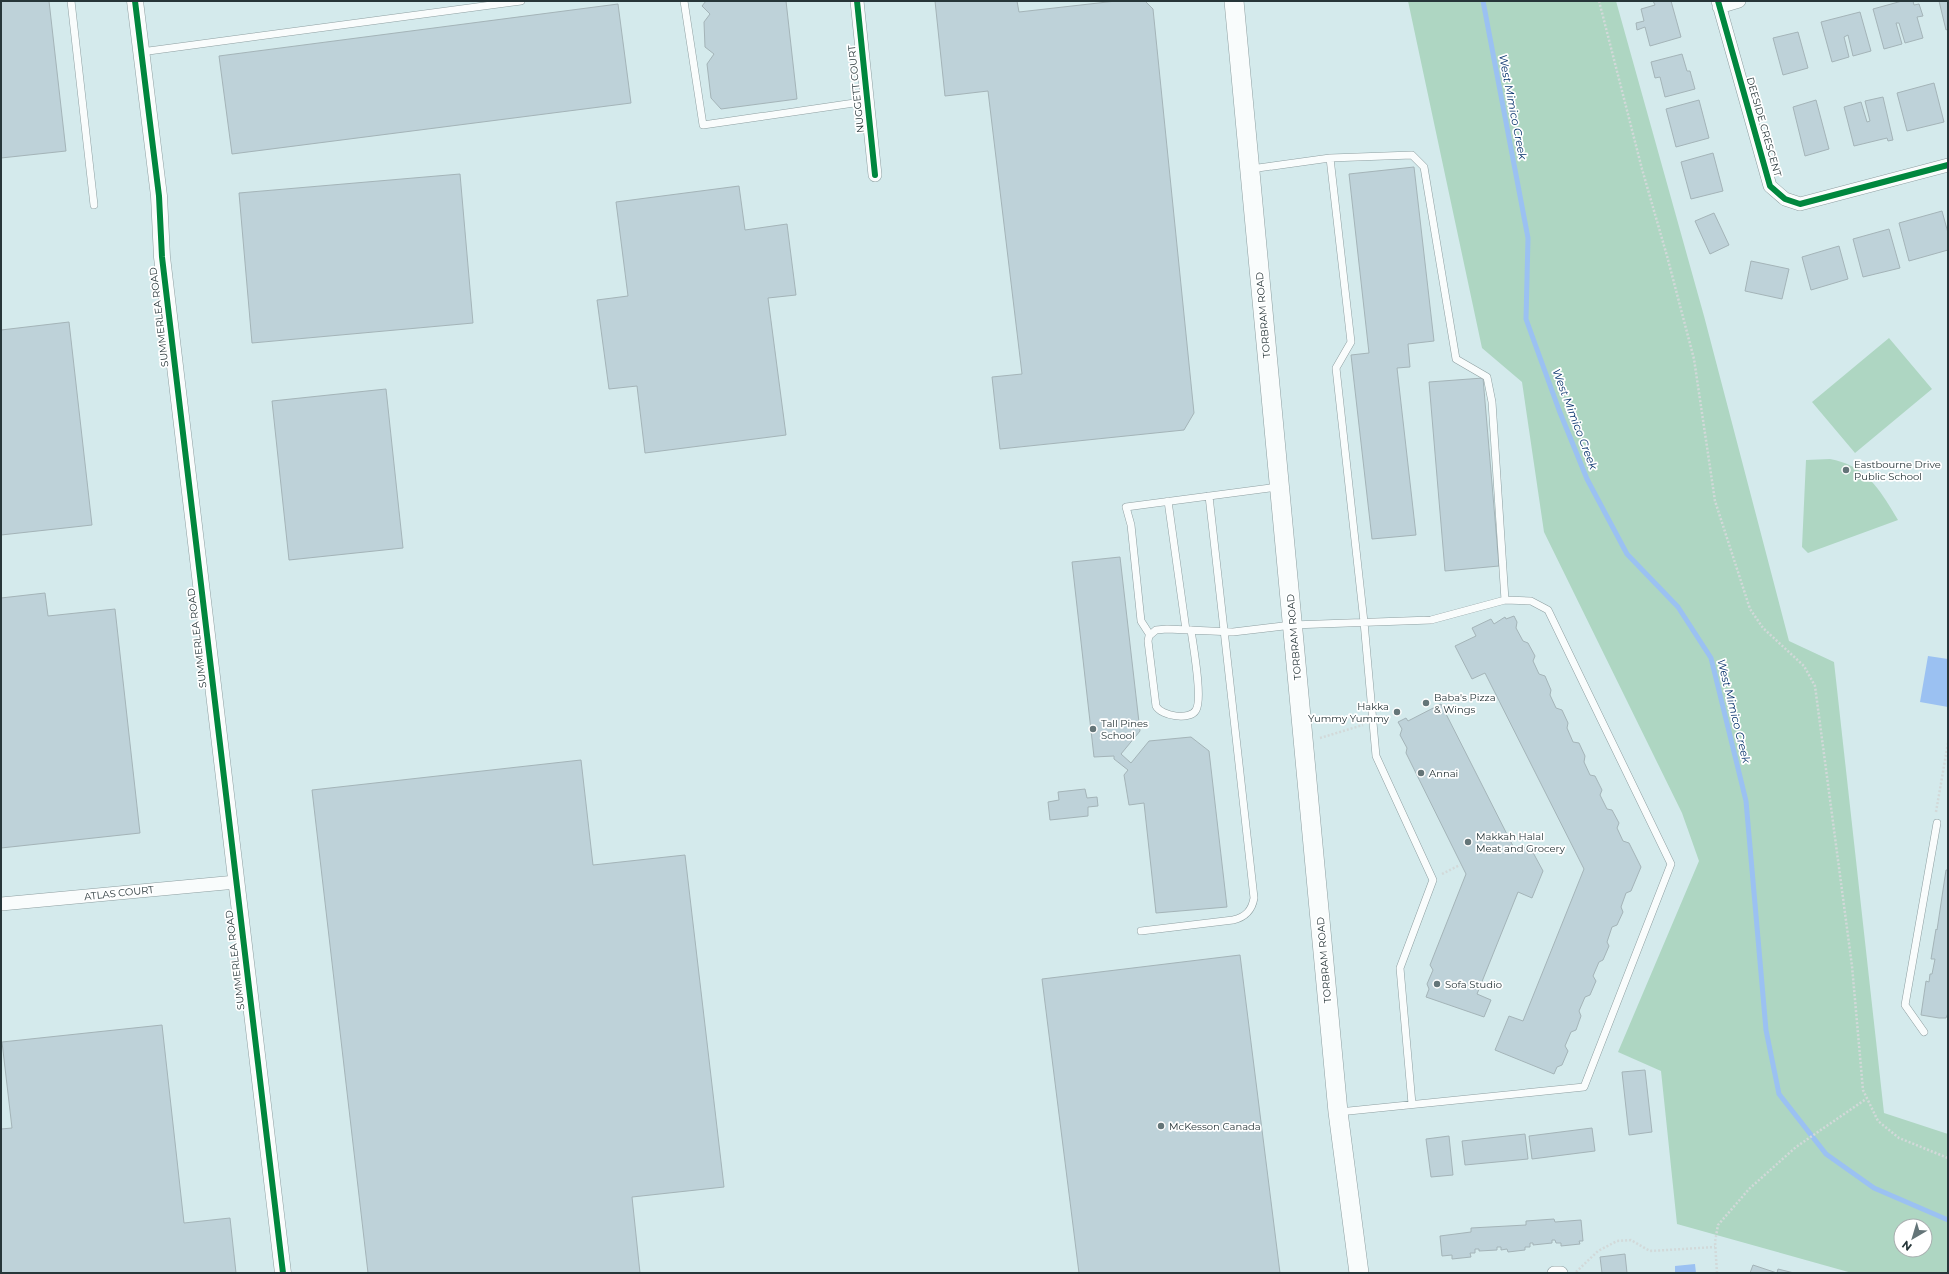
<svg xmlns="http://www.w3.org/2000/svg" width="1949" height="1274" viewBox="0 0 1949 1274" font-family="Montserrat,sans-serif">
  <style>
    .green { fill: #aed6c2; fill-rule: evenodd }
    .water { fill: #9bc1f2 }
    .lines { fill: none; stroke-linecap: round; stroke-linejoin: round }
    .stream { stroke: #9bc1f2; stroke-width: 5 }
    .building { fill: #bed2d9; stroke: #a4b4b8 }
    .service-casing { stroke: #8e9fa1; stroke-width: 8 }
    .minor-casing { stroke: #8e9fa1; stroke-width: 14 }
    .tertiary-casing { stroke: #8e9fa1; stroke-width: 17 }
    .secondary-casing { stroke: #8e9fa1; stroke-width: 20 }
    .path { stroke: #d2d9d9; stroke-width: 2.5; stroke-dasharray: 2 2; stroke-linecap: butt }
    .service { stroke: #f9fcfc; stroke-width: 7 }
    .minor { stroke: #f9fcfc; stroke-width: 13 }
    .tertiary { stroke: #f9fcfc; stroke-width: 16 }
    .secondary { stroke: #f9fcfc; stroke-width: 19 }
    .cycleway-casing { stroke: #fff; stroke-width: 8 }
    .cycleway { stroke: #00873e; stroke-width: 6 }
    .poi-dot { fill: #647578; stroke: #fff; stroke-width: 1.5 }
    .labels { text-anchor: middle; dominant-baseline: central; stroke-width: 3.5; stroke-linejoin: round; paint-order: stroke }
    .street-label { font-size: 10px; fill: #273639; stroke: #fff }
    .poi-label { font-size: 10px; fill: #273639; stroke: #fff; text-anchor: start }
    .water-label { font-size: 11px; font-style: italic; fill: #04306b; stroke: #fff }
  </style>
  <rect width="100%" height="100%" fill="#d4eaec"/>
  <path class="green" d="M1408 1H1616L1704 316 1789 641 1834 662 1884 1113 1948 1134V1273H1852L1677 1224 1661 1071 1618 1052 1699 861 1682 813 1544 532 1522 382 1482 348ZM1901 1226H1925V1250H1901Z
    M1889 338 1932 389 1855 453 1812 402Z
    M1830 459C1867 466 1880 490 1898 520L1808 553 1802 547 1806 460Z"/>
  <path class="water" d="M1928 656 1948 659V707L1920 702Z
    M1695 1264 1696 1273H1675V1266Z"/>
  <g class="lines">
    <path class="stream" d="M1483 1 1528 238 1526 319 1559 410 1587 479 1627 554 1678 607 1711 658 1746 801 1766 1030 1779 1094 1826 1154 1874 1188 1948 1220"/>
  </g>
  <path class="building" d="M1 1H49L66 151 1 158Z
    M706 1H786L797 99 721 109 711 98 707 64 714 54 705 47 704 22 710 14 702 6Z
    M935 1H1017L1019 12 1116 1H1145L1153 9 1194 413 1184 430 1000 449 992 377 1022 374 988 91 945 96Z
    M1653 1H1671L1681 37 1650 46 1645 27 1637 30 1636 23 1644 21 1641 9 1655 5Z
    M1902 1H1913L1914 5 1919 4 1923 16 1917 17 1923 38 1905 43 1899 23H1896L1902 44 1884 49 1873 9Z
    M1939 1H1948V29L1946 30Z
    M618 4 631 103 232 154 219 56Z
    M1860 12 1871 51 1853 56 1848 35 1844 37 1849 57 1832 62 1821 22Z
    M1798 32 1808 68 1783 75 1773 38Z
    M1682 54 1687 71H1690L1695 89 1665 97 1660 77 1655 78 1651 62Z
    M1934 83 1944 122 1907 131 1897 93Z
    M1883 97 1893 140 1888 141 1887 138 1854 146 1844 107 1861 102 1867 122 1870 121 1865 101Z
    M1699 100 1709 138 1676 147 1666 109Z
    M1816 100 1829 149 1805 156 1793 107Z
    M1713 153 1723 191 1691 199 1681 162Z
    M1414 167 1434 341 1408 344 1410 367 1397 368 1416 535 1372 539 1351 355 1369 353 1349 174Z
    M460 174 473 323 252 343 239 193Z
    M739 186 745 230 787 224 796 295 768 298 786 435 645 453 637 386 609 389 597 300 628 296 616 202Z
    M1942 211 1948 233V250L1909 261 1899 223Z
    M1714 213 1729 245 1710 254 1695 221Z
    M1889 229 1900 268 1863 277 1853 239Z
    M1839 246 1848 279 1811 290 1802 257Z
    M1751 261 1789 269 1782 299 1745 291Z
    M69 322 92 525 1 535V330Z
    M1483 378 1499 566 1445 571 1429 382Z
    M386 389 403 548 289 560 272 401Z
    M1120 557 1140 731 1121 754 1131 763 1149 741 1191 737 1209 751 1227 907 1156 913 1144 803 1129 805 1124 775 1128 770 1114 759V756L1094 757 1072 562Z
    M45 593 48 616 115 609 140 833 1 848V598Z
    M1514 616 1517 622 1516 628 1523 641 1528 643 1535 656 1533 661 1539 674 1545 676 1551 690 1550 695 1556 708 1562 710 1568 723 1567 728 1573 742 1579 743 1585 756 1584 762 1590 775 1595 776 1602 790 1600 795 1607 809 1612 810 1619 823 1617 828 1623 841 1629 843 1641 867 1631 891 1626 893 1621 907 1623 912 1617 925 1612 927 1607 942 1609 946 1603 960 1599 962 1593 976 1596 981 1590 995 1585 997 1579 1011 1581 1016 1576 1030 1571 1032 1565 1046 1568 1051 1562 1065 1557 1067 1554 1074 1495 1050 1509 1016 1523 1021 1584 869 1485 673 1472 679 1455 646 1476 636 1472 628 1491 619 1494 624 1505 617 1506 619Z
    M1441 704 1516 852 1529 845 1543 871 1532 898 1518 892 1477 994 1491 1000 1484 1017 1426 997 1429 989 1427 984 1433 970 1430 965 1466 874 1406 753 1407 748 1400 735 1402 729 1398 722 1406 718 1408 721Z
    M581 760 593 865 685 855 724 1187 632 1197 640 1273H368L312 790Z
    M1085 789 1087 798 1097 797 1098 806 1088 807V816L1050 820 1048 802 1059 800 1058 792Z
    M1946 870H1948V1013L1946 1018H1939L1921 1015 1926 981 1929 982 1930 974H1932L1935 959H1931L1936 929 1937 930Z
    M1240 955 1280 1273H1079L1042 979Z
    M162 1025 184 1223 230 1218 236 1273H1V1129L12 1128 2 1042Z
    M1645 1070 1652 1132 1629 1135 1622 1072Z
    M1592 1128 1595 1151 1532 1159 1529 1136Z
    M1525 1134 1528 1159 1465 1165 1462 1141Z
    M1449 1136 1453 1175 1431 1177 1426 1139Z
    M1554 1219 1555 1222 1581 1220 1583 1241H1579L1580 1244 1561 1246V1243H1556L1555 1240H1552V1243L1533 1245V1243H1530V1247H1525V1250L1508 1252 1507 1249 1501 1250V1247H1497V1250L1479 1251V1249H1475V1253H1470L1471 1257 1452 1259V1255L1442 1256 1440 1236 1471 1232V1228L1526 1225V1221Z
    M1625 1254 1627 1273H1602L1600 1257Z
    M1753 1265 1777 1273 1778 1269 1794 1273H1750Z"/>
  <g class="lines">
    <defs>
      <path id="service" d="M71 1 94 205
        M684 1 703 125 868 101
        M141 52 521 1
        M1251 169 1330 158
        M1168 501 1186 630
        M1191 630C1193 645 1203 699 1196 710 1190 721 1161 716 1156 706L1148 641 1149 636 1156 630 1167 629 1233 632 1292 625 1431 620 1505 600 1531 601 1548 610 1671 864 1584 1087 1339 1112
        M1150 635 1141 621 1131 525 1126 507 1278 487
        M1141 931 1233 920C1246 917 1252 910 1254 898L1209 496
        M1924 1032 1905 1005 1937 823
        M1412 1104 1400 968 1433 880 1376 756 1364 622 1336 368 1351 342 1330 158 1412 155 1424 167 1456 359 1487 377 1492 402 1505 600"/>
      <path id="minor" d="M857 1 875 175
        M1718 1 1770 186 1785 199 1800 204 1948 165
        M1719 7 1739 1
        M1 904 236 882
        M1554 1273H1561"/>
      <path id="tertiary" d="M135 1 159 196 162 257 283 1273"/>
      <path id="secondary" d="M1234 1 1338 1112 1359 1273"/>
    </defs>
    <use href="#service" class="service-casing"/>
    <use href="#minor" class="minor-casing"/>
    <use href="#tertiary" class="tertiary-casing"/>
    <use href="#secondary" class="secondary-casing"/>
    <path class="path" d="M1599 1 1642 169 1667 256 1694 359 1715 501 1750 609 1763 628 1804 666 1815 686 1852 966 1863 1090 1878 1121 1899 1138 1948 1158
      M1320 738 1363 725
      M1936 812 1948 743
      M1442 874 1460 865
      M1576 1272 1598 1251 1617 1241 1631 1240 1650 1251 1715 1247
      M1717 1273 1715 1242 1718 1225 1749 1189 1796 1147 1866 1099"/>
    <use href="#service" class="service"/>
    <use href="#minor" class="minor"/>
    <use href="#tertiary" class="tertiary"/>
    <use href="#secondary" class="secondary"/>
    <defs>
      <path id="cycleway" d="M135 1 159 196 162 257 283 1273
        M857 1 875 175
        M1718 1 1770 186 1785 199 1800 204 1948 165"/>
    </defs>
    <use href="#cycleway" class="cycleway-casing"/>
    <use href="#cycleway" class="cycleway"/>
  </g>
  <g class="poi-dot">
    <circle cx="1846" cy="470" r="4"/>
    <circle cx="1426" cy="703" r="4"/>
    <circle cx="1397" cy="712" r="4"/>
    <circle cx="1093" cy="729" r="4"/>
    <circle cx="1421" cy="773" r="4"/>
    <circle cx="1468" cy="842" r="4"/>
    <circle cx="1437" cy="984" r="4"/>
    <circle cx="1161" cy="1126" r="4"/>
  </g>
  <g class="labels">
    <g class="street-label">
      <text transform="translate(856 89) rotate(-96)">NUGGETT COURT</text>
      <text transform="translate(1764 127) rotate(74)">DEESIDE CRESCENT</text>
      <text transform="translate(1263 315) rotate(-95)">TORBRAM ROAD</text>
      <text transform="translate(159 317) rotate(-97)">SUMMERLEA ROAD</text>
      <text transform="translate(1294 637) rotate(-95)">TORBRAM ROAD</text>
      <text transform="translate(197 638) rotate(-97)">SUMMERLEA ROAD</text>
      <text transform="translate(119 893) rotate(-6)">ATLAS COURT</text>
      <text transform="translate(235 960) rotate(-97)">SUMMERLEA ROAD</text>
      <text transform="translate(1324 960) rotate(-95)">TORBRAM ROAD</text>
    </g>
    <g class="poi-label">
      <text x="1854" y="464">Eastbourne Drive<tspan x="1854" dy="12">Public School</tspan></text>
      <text x="1434" y="697">Baba's Pizza<tspan x="1434" dy="12">&amp; Wings</tspan></text>
      <text x="1389" y="706" text-anchor="end">Hakka<tspan x="1389" dy="12">Yummy Yummy</tspan></text>
      <text x="1101" y="723">Tall Pines<tspan x="1101" dy="12">School</tspan></text>
      <text x="1429" y="773">Annai</text>
      <text x="1476" y="836">Makkah Halal<tspan x="1476" dy="12">Meat and Grocery</tspan></text>
      <text x="1445" y="984">Sofa Studio</text>
      <text x="1169" y="1126">McKesson Canada</text>
    </g>
    <g class="water-label">
      <text transform="translate(1513 107) rotate(79)">West Mimico Creek</text>
      <text transform="translate(1575 419) rotate(69)">West Mimico Creek</text>
      <text transform="translate(1734 711) rotate(76)">West Mimico Creek</text>
    </g>
  </g>
  <rect width="1949" height="1274" fill="none" stroke="#273639" stroke-width="4"/>
  <g transform="translate(1913 1238) rotate(218)"><circle r="19" fill="#ffffff" stroke="#a9afb0"/>
  <path d="M0-3L7 15L0 10L-7 15Z" fill="#647578"/>
  <text y="-6" font-size="11" font-weight="bold" text-anchor="middle" fill="#273639">N</text>
  </g>
</svg>
